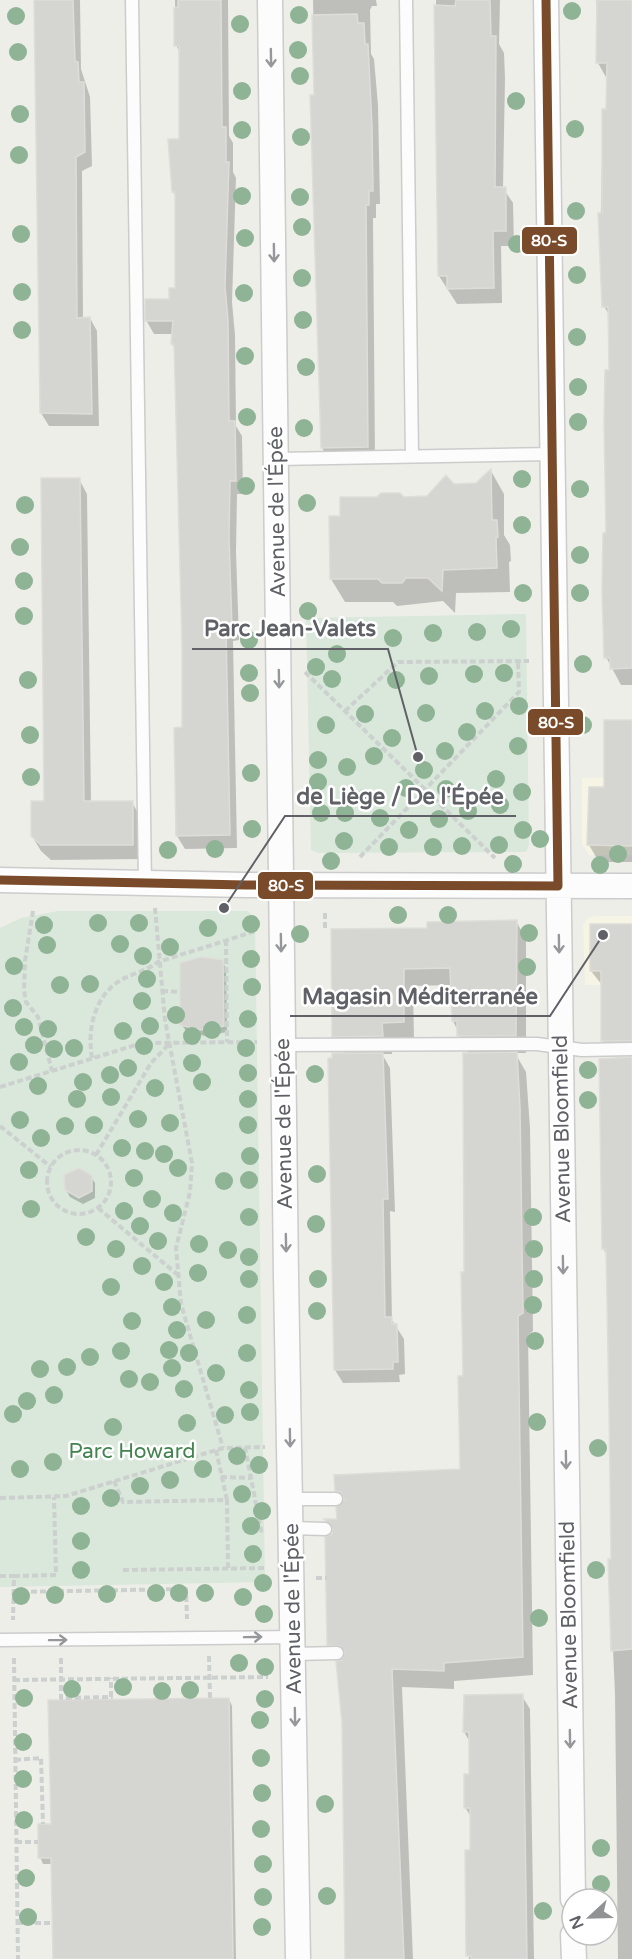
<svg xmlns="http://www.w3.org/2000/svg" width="632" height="1959" viewBox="0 0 632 1959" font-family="'Varela Round',sans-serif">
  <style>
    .commercial { fill: #f5f4e5 }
    .green { fill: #d9e8da }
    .shadow { fill: #0003 }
    .building { fill: #d5d5d2; stroke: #deddd8; stroke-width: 1.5 }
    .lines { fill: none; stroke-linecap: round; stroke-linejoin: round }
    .service-casing { stroke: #cbcccb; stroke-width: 15 }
    .minor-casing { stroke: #cbcccb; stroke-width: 27 }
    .path { stroke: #ccd0ce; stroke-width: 4; stroke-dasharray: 6 3; stroke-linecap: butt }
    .service { stroke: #fcfcfc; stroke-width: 12 }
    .minor { stroke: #fcfcfc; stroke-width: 24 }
    .bus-1-casing { stroke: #fff; stroke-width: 14 }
    .bus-1 { stroke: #7a4b2a; stroke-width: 9 }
    .tree { fill: #8fb395 }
    .oneway { stroke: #96979a }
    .labels { text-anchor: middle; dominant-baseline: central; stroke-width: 5; stroke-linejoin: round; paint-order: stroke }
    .street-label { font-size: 21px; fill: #5f6166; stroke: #fff }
    .park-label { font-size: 21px; fill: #428350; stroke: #fff }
    .leader { fill: none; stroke: #5f6166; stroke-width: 2 }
    .callout-dot { fill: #5f6166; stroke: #fff; stroke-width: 2 }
    .callout-label { font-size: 22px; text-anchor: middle; font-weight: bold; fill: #5f6166; stroke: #fff; stroke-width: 5; stroke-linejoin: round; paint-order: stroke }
    .line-badge { stroke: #fff; stroke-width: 2 }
    .badge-label { font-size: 16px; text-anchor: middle; font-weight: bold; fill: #fff }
  </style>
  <rect width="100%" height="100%" fill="#eeeee9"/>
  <path class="commercial" d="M632 777V855H589L582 844V778Z
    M596 916H632V985H585L583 925 589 917Z"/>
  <path class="green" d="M526 614 529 845 526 852 319 853 311 850 306 618Z
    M58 911H248L255 919 265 1582 0 1587V928L21 918Z"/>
  <path class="shadow" d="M35 0H80L81 69 90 97 92 166 82 171 83 319 90 318 97 331 99 426H49L41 413Z
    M175 0H228L229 136 233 143V172L236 178 232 302 235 335 236 426 242 436 243 494H237L236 552 239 640 233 641 237 848 185 849 177 836 183 729V643L176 350 172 344 173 334H154L146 320 170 300 177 289V198L173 192 170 140H180V53L176 45Z
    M313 0H376L377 6H372L370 10 371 54 374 59 378 105 380 204H376V218H373L375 460 330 461 322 448Z
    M436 0H500L499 44 504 53 505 78 503 188 513 203 514 246H501L502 303 457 304 439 276Z
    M596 0H632V685H621L606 657 610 372 609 315 604 306 600 250 603 110H608L607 79 598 63Z
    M491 471 504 494V535L510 545 511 561 509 562 510 592 456 593 455 613 443 601 397 606 393 602H345L331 579 341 517 404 498H427L453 485H477Z
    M79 479 87 494 91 802H132L140 817 141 859 51 860 41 851 32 836 46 802Z
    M632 721V862H599L589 845 590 789H606Z
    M516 921 526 939V1053H515L526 1072 530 1128 533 1331 528 1335 533 1675 454 1681V1689L402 1687 413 1959H346L344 1723 339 1662 329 1645 334 1532 327 1520H339L344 1502 337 1490 461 1471 469 1054 453 1021 452 985 413 986 414 1040H392V1054H382L390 1068 395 1212 390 1211 392 1320 404 1339 405 1374 399 1375 400 1382 343 1383 335 1370 344 1054 334 1036 429 929Z
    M632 926V1055H611L603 1041 602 985 591 971Z
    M222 962 226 968 227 1032 205 1036 186 1031 182 1025Z
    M632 1059V1959H618L615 1694 609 1560H612L607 1255 603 1248Z
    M91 1177 95 1183V1198L83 1204 70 1197 66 1190Z
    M522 1696 530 1709 534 1959H469L471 1817 465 1807 470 1776V1742L464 1732Z
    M229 1699 232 1706 236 1959H54L53 1864H43L40 1857 53 1826Z"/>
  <path class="building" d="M34 0H73L75 61 78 62 79 82H84L85 152 76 157 77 318 90 317 92 414 40 413Z
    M178 0H221L222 127H226V162H229L225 287 228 320 229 421H235L236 481H230L229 537 232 627H226L230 835 176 836 174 728 182 727V643L174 344H171L173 321H145V299H169V288H175V192H172L168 139H179V46H174V8L178 7Z
    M456 0H490L491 36H496L495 187H506V231H493L494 288 447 289V276H438L434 5 455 6Z
    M597 0H632V668L610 669V658H604L602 591 603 533H606L604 423 605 370H609L608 307H602L598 213H602V109H606L607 63H596Z
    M357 14 358 23H364L365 44H368L372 127 373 191H369V205H366L368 447 321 448 310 95H314L312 15Z
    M491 469 492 520H497L498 537 496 538 497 568 443 570 442 591 428 578H406L402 583H382L378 579H330L329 516H340V497H377L381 493H400L404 497 427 496 446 475 454 484 476 483Z
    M41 478H80L84 801H133V845H41L31 836V801H44Z
    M604 720H632V846L587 845 589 787H604Z
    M517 920 516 1036H457V1021H452L450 968 404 969V1022L382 1023 383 1036 332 1037 331 929 427 928V922Z
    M590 924H632V1041H601V971H590Z
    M201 957 223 960 224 1026 201 1030 180 1025V963Z
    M517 1052 520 1108 523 1313 518 1316 523 1657 444 1663V1671L392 1669 404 1959H345L342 1723 336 1661 342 1660 345 1652 340 1646 327 1645 325 1537 332 1534 333 1529 324 1519H337L336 1507 344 1500 341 1492 335 1491 334 1475 460 1469 458 1376H463L461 1272H464L463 1053Z
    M332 1053H383L388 1199H383L385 1317H392V1324H397L398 1362H393V1369L334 1370 328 1058H332Z
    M632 1057V1649L611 1651 608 1559H611L609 1408 606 1249H602L599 1059Z
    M79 1168 92 1176V1191L79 1198 65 1190 64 1175Z
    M523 1694 527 1959H471V1956H466L465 1850H470V1808H464V1774H469V1732H463L464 1695Z
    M229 1698 233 1959H53L51 1858H38V1824H51L48 1700Z"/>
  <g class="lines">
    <defs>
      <path id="service" d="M132 0 145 883
        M406 0 412 456
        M277 459 553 454
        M283 1045 537 1044 582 1050 632 1049
        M291 1499H336
        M292 1528 325 1529
        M0 1640 294 1637
        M295 1654 337 1653"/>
      <path id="minor" d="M270 0 286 1276 298 1959
        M546 0 573 1899
        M0 880 246 885 632 886
        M573 1935 574 1959"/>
    </defs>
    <use href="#service" class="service-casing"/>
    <use href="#minor" class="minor-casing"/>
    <path class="path" d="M305 672 495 858
      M345 711 398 662 529 661
      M360 857 519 692 518 661
      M155 908 165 1020 192 1163 190 1192 176 1248 181 1304 223 1448
      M33 911 25 961 24 990 26 1002 38 1017 52 1071
      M325 928V911
      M226 940 227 1042
      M162 991 180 992
      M92 1058C87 1030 94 996 121 980 133 973 147 971 158 962L256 931
      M0 1087 142 1043 257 1042
      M0 1126 51 1167
      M47 1182a32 32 0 1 1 64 0a32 32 0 1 1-64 0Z
      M96 1155 151 1063 169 1044
      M98 1208 178 1275
      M245 1447 262 1535
      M216 1450 227 1500
      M221 1477 251 1478
      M114 1481 123 1502 227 1500 228 1568
      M0 1498 66 1496 223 1448 265 1447
      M123 1570 267 1568
      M0 1576H14L13 1620
      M14 1576 56 1575 54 1497
      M316 1578H327
      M13 1592 186 1589 187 1619
      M209 1656 210 1698
      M14 1658 18 1959
      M61 1658V1698L111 1697V1678
      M14 1680 268 1677
      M15 1760 41 1758 43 1824
      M16 1842H38
      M17 1923H52"/>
    <use href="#service" class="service"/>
    <use href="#minor" class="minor"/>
    <defs>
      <path id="bus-1" d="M0 880 246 885 558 886 546 0"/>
    </defs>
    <use href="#bus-1" class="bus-1-casing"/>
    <use href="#bus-1" class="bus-1"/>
  </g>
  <g class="tree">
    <circle cx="572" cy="11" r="9"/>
    <circle cx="299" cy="15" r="9"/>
    <circle cx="16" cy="16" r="9"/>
    <circle cx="240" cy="24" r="9"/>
    <circle cx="298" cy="50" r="9"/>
    <circle cx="18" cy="52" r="9"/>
    <circle cx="300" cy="76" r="9"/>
    <circle cx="242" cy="91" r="9"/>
    <circle cx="516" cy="101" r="9"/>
    <circle cx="20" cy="114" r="9"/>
    <circle cx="575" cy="129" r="9"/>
    <circle cx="242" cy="130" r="9"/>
    <circle cx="301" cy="137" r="9"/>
    <circle cx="19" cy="155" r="9"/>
    <circle cx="242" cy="196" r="9"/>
    <circle cx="300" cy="197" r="9"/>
    <circle cx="576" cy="211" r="9"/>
    <circle cx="302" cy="227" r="9"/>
    <circle cx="21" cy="234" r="9"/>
    <circle cx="245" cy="238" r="9"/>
    <circle cx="517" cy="244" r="9"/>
    <circle cx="577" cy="275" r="9"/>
    <circle cx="302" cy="278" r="9"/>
    <circle cx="22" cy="292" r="9"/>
    <circle cx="244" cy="293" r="9"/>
    <circle cx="303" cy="320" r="9"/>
    <circle cx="22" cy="330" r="9"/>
    <circle cx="577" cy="337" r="9"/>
    <circle cx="245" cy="356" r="9"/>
    <circle cx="306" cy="367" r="9"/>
    <circle cx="578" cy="387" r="9"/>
    <circle cx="247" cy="417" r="9"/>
    <circle cx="578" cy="422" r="9"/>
    <circle cx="304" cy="428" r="9"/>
    <circle cx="522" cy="479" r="9"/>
    <circle cx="246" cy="486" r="9"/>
    <circle cx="580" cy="489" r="9"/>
    <circle cx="307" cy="503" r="9"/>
    <circle cx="25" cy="505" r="9"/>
    <circle cx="522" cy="525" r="9"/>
    <circle cx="20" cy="547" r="9"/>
    <circle cx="580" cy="555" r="9"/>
    <circle cx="24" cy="581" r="9"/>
    <circle cx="523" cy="593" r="9"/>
    <circle cx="580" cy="593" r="9"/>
    <circle cx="308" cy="611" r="9"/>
    <circle cx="24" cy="616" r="9"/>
    <circle cx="511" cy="629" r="9"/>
    <circle cx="477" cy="632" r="9"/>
    <circle cx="433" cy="633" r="9"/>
    <circle cx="393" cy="638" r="9"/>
    <circle cx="249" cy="640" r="9"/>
    <circle cx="337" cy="654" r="9"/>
    <circle cx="583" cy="664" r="9"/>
    <circle cx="316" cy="667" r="9"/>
    <circle cx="249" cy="673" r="9"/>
    <circle cx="504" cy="673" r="9"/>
    <circle cx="474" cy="674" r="9"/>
    <circle cx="429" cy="676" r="9"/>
    <circle cx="332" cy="679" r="9"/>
    <circle cx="28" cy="680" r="9"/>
    <circle cx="396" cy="680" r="9"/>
    <circle cx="250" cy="693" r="9"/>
    <circle cx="519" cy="706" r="9"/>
    <circle cx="485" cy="711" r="9"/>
    <circle cx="426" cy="713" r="9"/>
    <circle cx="365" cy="714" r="9"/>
    <circle cx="326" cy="725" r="9"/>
    <circle cx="583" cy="725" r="9"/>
    <circle cx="467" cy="732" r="9"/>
    <circle cx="30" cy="735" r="9"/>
    <circle cx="392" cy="738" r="9"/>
    <circle cx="518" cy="746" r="9"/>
    <circle cx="445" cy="751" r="9"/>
    <circle cx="374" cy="756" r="9"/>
    <circle cx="318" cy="760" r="9"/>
    <circle cx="347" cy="767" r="9"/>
    <circle cx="424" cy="770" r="9"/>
    <circle cx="251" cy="773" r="9"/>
    <circle cx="31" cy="777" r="9"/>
    <circle cx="496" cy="779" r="9"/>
    <circle cx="318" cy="782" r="9"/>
    <circle cx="406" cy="788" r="9"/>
    <circle cx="446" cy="789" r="9"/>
    <circle cx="522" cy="792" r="9"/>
    <circle cx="365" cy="798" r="9"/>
    <circle cx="500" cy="805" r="9"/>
    <circle cx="468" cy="811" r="9"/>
    <circle cx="321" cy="813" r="9"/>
    <circle cx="345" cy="813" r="9"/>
    <circle cx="380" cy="818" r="9"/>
    <circle cx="439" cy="819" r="9"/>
    <circle cx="252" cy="829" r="9"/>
    <circle cx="409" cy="830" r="9"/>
    <circle cx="523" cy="830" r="9"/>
    <circle cx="540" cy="839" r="9"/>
    <circle cx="344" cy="841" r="9"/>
    <circle cx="499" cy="845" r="9"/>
    <circle cx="462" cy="846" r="9"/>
    <circle cx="389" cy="847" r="9"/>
    <circle cx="433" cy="847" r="9"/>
    <circle cx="215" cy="849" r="9"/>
    <circle cx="168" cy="850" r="9"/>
    <circle cx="618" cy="854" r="9"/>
    <circle cx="331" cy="861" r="9"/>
    <circle cx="513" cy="864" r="9"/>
    <circle cx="600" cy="865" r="9"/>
    <circle cx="398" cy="915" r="9"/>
    <circle cx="448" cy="915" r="9"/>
    <circle cx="98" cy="923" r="9"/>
    <circle cx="139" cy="923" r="9"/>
    <circle cx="251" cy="924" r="9"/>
    <circle cx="44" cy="925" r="9"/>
    <circle cx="208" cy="928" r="9"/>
    <circle cx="529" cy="933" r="9"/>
    <circle cx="300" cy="934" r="9"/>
    <circle cx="120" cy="944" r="9"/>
    <circle cx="47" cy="945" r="9"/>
    <circle cx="170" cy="947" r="9"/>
    <circle cx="143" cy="956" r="9"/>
    <circle cx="251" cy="959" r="9"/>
    <circle cx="14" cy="966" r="9"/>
    <circle cx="527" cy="967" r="9"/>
    <circle cx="147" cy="979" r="9"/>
    <circle cx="90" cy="984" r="9"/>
    <circle cx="60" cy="985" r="9"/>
    <circle cx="252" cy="987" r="9"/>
    <circle cx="142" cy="1001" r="9"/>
    <circle cx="13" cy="1008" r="9"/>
    <circle cx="176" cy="1015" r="9"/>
    <circle cx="248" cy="1019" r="9"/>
    <circle cx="150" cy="1026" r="9"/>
    <circle cx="24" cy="1027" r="9"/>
    <circle cx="48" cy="1029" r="9"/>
    <circle cx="212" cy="1030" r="9"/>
    <circle cx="123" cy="1031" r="9"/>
    <circle cx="192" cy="1036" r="9"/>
    <circle cx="34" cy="1045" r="9"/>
    <circle cx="144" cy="1046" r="9"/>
    <circle cx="74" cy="1048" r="9"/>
    <circle cx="246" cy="1048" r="9"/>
    <circle cx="54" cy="1049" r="9"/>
    <circle cx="19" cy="1062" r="9"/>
    <circle cx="192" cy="1063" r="9"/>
    <circle cx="128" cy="1068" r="9"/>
    <circle cx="588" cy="1070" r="9"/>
    <circle cx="248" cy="1073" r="9"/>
    <circle cx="315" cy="1074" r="9"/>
    <circle cx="110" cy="1075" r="9"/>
    <circle cx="83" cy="1082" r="9"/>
    <circle cx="202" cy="1082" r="9"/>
    <circle cx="38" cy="1086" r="9"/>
    <circle cx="155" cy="1088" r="9"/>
    <circle cx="111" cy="1097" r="9"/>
    <circle cx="77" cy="1099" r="9"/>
    <circle cx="248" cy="1099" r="9"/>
    <circle cx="588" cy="1100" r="9"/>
    <circle cx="138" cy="1119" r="9"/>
    <circle cx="20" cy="1120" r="9"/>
    <circle cx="170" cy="1123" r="9"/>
    <circle cx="94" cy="1125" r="9"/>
    <circle cx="248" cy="1125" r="9"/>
    <circle cx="65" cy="1126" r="9"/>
    <circle cx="41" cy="1138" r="9"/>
    <circle cx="122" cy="1148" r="9"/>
    <circle cx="145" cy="1151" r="9"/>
    <circle cx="164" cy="1154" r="9"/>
    <circle cx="250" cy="1156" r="9"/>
    <circle cx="178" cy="1168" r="9"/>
    <circle cx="29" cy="1170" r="9"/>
    <circle cx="317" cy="1174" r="9"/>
    <circle cx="134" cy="1178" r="9"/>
    <circle cx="249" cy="1180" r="9"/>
    <circle cx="224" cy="1181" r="9"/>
    <circle cx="152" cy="1199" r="9"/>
    <circle cx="31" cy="1209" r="9"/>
    <circle cx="124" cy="1211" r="9"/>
    <circle cx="173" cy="1213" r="9"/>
    <circle cx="249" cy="1217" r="9"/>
    <circle cx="533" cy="1217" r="9"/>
    <circle cx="316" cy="1224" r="9"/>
    <circle cx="140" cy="1226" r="9"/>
    <circle cx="86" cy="1237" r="9"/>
    <circle cx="158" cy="1241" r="9"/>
    <circle cx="199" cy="1244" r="9"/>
    <circle cx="116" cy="1249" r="9"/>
    <circle cx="534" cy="1249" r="9"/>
    <circle cx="228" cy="1250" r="9"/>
    <circle cx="249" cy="1257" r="9"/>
    <circle cx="142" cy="1266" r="9"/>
    <circle cx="198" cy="1273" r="9"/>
    <circle cx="249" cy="1279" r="9"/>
    <circle cx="318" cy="1279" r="9"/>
    <circle cx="534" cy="1279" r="9"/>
    <circle cx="164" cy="1282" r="9"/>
    <circle cx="111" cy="1287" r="9"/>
    <circle cx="533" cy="1305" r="9"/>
    <circle cx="172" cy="1307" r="9"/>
    <circle cx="317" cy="1311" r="9"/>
    <circle cx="247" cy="1315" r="9"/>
    <circle cx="206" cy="1320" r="9"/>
    <circle cx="132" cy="1321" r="9"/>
    <circle cx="177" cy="1330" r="9"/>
    <circle cx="535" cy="1341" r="9"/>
    <circle cx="169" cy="1350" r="9"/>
    <circle cx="121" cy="1351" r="9"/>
    <circle cx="189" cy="1353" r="9"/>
    <circle cx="247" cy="1353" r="9"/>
    <circle cx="90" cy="1357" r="9"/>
    <circle cx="67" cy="1367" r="9"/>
    <circle cx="172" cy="1368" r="9"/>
    <circle cx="40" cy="1369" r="9"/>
    <circle cx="216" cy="1373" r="9"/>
    <circle cx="129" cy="1379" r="9"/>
    <circle cx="150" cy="1382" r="9"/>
    <circle cx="184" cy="1389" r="9"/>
    <circle cx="249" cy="1390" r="9"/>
    <circle cx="54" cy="1395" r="9"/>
    <circle cx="27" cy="1401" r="9"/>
    <circle cx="250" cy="1412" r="9"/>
    <circle cx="13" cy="1414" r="9"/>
    <circle cx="225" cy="1415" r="9"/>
    <circle cx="537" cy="1422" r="9"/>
    <circle cx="187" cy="1423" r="9"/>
    <circle cx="113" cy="1427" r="9"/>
    <circle cx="598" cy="1448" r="9"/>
    <circle cx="237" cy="1456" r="9"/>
    <circle cx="53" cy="1462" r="9"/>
    <circle cx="259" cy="1465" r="9"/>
    <circle cx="20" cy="1469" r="9"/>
    <circle cx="203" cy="1469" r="9"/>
    <circle cx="170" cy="1480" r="9"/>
    <circle cx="140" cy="1486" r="9"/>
    <circle cx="242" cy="1494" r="9"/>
    <circle cx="111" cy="1498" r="9"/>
    <circle cx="81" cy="1506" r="9"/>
    <circle cx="262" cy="1511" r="9"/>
    <circle cx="251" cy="1526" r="9"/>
    <circle cx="81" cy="1541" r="9"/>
    <circle cx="253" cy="1554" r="9"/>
    <circle cx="81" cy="1570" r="9"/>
    <circle cx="596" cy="1570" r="9"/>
    <circle cx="263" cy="1583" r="9"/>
    <circle cx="156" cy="1593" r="9"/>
    <circle cx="179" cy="1593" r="9"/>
    <circle cx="205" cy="1593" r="9"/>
    <circle cx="107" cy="1594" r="9"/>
    <circle cx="55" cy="1595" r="9"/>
    <circle cx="21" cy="1596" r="9"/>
    <circle cx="243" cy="1597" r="9"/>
    <circle cx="264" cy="1614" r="9"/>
    <circle cx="539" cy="1618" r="9"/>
    <circle cx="239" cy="1663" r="9"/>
    <circle cx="265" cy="1667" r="9"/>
    <circle cx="123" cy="1687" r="9"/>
    <circle cx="72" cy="1689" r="9"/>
    <circle cx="190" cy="1690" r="9"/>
    <circle cx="162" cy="1691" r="9"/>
    <circle cx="24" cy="1698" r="9"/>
    <circle cx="265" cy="1699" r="9"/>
    <circle cx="260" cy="1720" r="9"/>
    <circle cx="23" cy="1742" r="9"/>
    <circle cx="261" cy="1758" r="9"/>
    <circle cx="23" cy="1779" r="9"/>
    <circle cx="262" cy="1793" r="9"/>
    <circle cx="325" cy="1804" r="9"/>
    <circle cx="24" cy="1820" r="9"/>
    <circle cx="261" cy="1829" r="9"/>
    <circle cx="601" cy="1848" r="9"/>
    <circle cx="263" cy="1864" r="9"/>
    <circle cx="26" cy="1878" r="9"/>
    <circle cx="601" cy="1884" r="9"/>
    <circle cx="327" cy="1896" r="9"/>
    <circle cx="263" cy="1897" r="9"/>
    <circle cx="543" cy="1911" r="9"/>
    <circle cx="28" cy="1917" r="9"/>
    <circle cx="262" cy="1927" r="9"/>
  </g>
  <defs><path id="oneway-shaft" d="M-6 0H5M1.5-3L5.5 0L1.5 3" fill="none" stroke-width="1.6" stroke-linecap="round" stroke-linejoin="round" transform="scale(1.5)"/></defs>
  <g class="oneway">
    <use href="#oneway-shaft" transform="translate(271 58) rotate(89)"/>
    <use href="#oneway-shaft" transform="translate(274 253) rotate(89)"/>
    <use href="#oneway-shaft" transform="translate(279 679) rotate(89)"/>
    <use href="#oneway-shaft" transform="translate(281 943) rotate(89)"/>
    <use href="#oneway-shaft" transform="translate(559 944) rotate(89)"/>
    <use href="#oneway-shaft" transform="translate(286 1243) rotate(89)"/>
    <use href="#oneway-shaft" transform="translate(563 1265) rotate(89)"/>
    <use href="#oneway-shaft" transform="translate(290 1438) rotate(89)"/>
    <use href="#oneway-shaft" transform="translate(566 1460) rotate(89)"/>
    <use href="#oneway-shaft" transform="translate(253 1637) rotate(-1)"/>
    <use href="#oneway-shaft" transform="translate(58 1640) rotate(-1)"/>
    <use href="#oneway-shaft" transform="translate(295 1717) rotate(89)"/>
    <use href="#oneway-shaft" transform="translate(570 1739) rotate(89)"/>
  </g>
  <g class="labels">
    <g class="street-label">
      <text transform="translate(277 512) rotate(-91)">Avenue de l'Épée</text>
      <text transform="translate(284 1124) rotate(-91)">Avenue de l'Épée</text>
      <text transform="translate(562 1129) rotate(-91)">Avenue Bloomfield</text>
      <text transform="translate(293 1609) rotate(-91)">Avenue de l'Épée</text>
      <text transform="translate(569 1615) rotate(-91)">Avenue Bloomfield</text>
    </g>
    <g class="park-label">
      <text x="132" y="1451">Parc Howard</text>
    </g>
  </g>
  <path class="leader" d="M418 757L388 649H192M224 908L285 816H516M603 935L550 1016H290"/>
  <g class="callout-dot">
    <circle cx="418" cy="757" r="6"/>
    <circle cx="224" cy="908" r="6"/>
    <circle cx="603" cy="935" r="6"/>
  </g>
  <g class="callout-label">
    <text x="290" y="636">Parc Jean-Valets</text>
    <text x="400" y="804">de Liège / De l'Épée</text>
    <text x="420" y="1004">Magasin Méditerranée</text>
  </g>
  <g class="line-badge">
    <rect x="521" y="226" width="57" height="29" rx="6" fill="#7a4b2a"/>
    <rect x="527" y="708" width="57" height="28" rx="6" fill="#7a4b2a"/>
    <rect x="257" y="871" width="57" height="29" rx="6" fill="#7a4b2a"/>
  </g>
  <g class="badge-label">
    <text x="549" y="246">80-S</text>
    <text x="556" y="728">80-S</text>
    <text x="286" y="891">80-S</text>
  </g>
  <g transform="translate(590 1917) rotate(248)"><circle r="28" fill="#ffffff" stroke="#bfc0c2" stroke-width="1.5"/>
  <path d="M0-4.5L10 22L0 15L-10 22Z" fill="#919294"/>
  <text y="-9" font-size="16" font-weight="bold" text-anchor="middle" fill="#5f6166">N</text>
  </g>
</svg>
